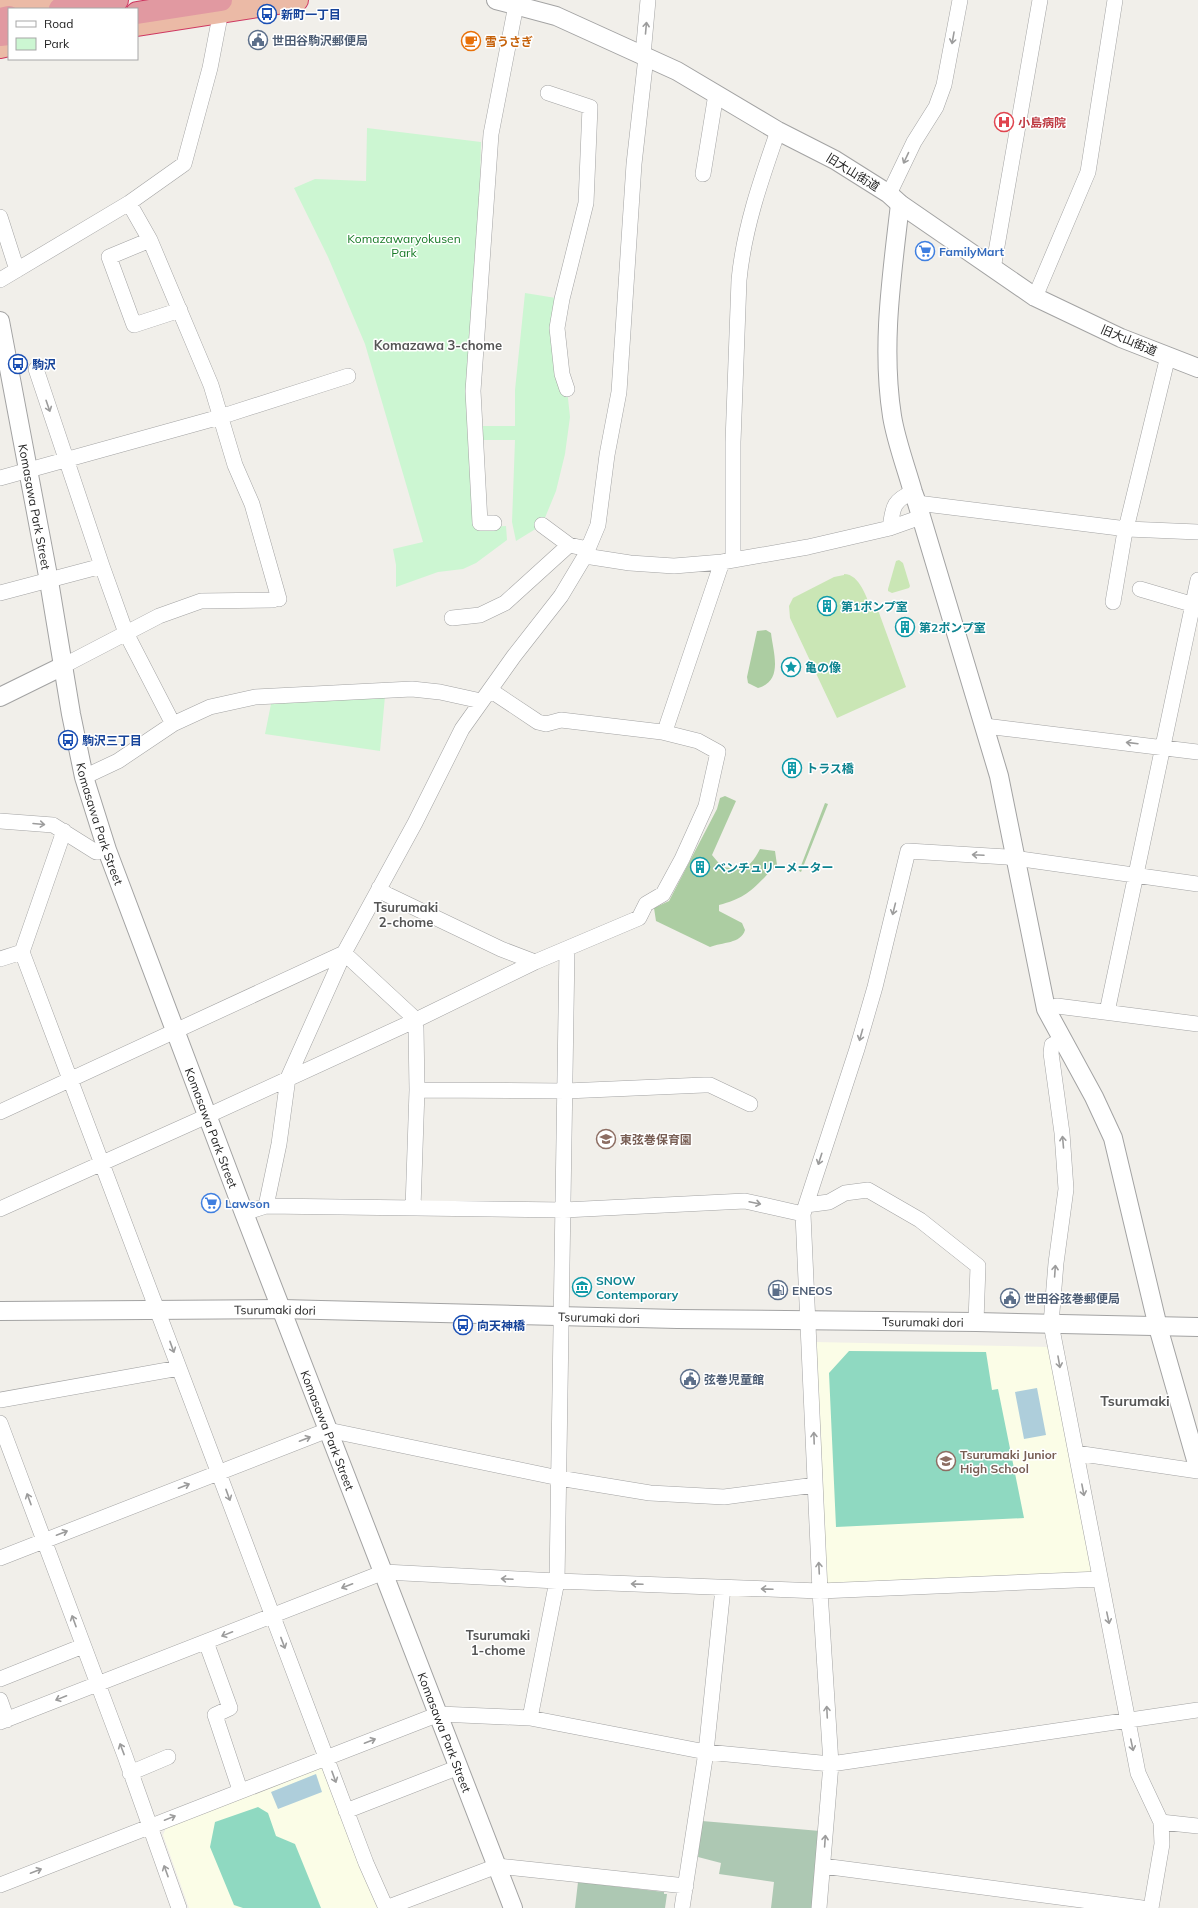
<svg xmlns="http://www.w3.org/2000/svg" width="1198" height="1908" viewBox="0 0 1198 1908" font-family="Mulish,'Noto Sans JP',sans-serif">
  <style>
    .education { fill: #fbfde7 }
    .grass { fill: #cae6b5 }
    .forest { fill: #accda2 }
    .cemetery { fill: #adc8b3 }
    .park { fill: #ccf6d2 }
    .pitch { fill: #8fd9c1 }
    .water { fill: #aecedb }
    .lines { fill: none; stroke-linecap: round; stroke-linejoin: round }
    .minor-casing { stroke: #a3a3a3; stroke-width: 16 }
    .tertiary-casing { stroke: #a3a3a3; stroke-width: 20 }
    .trunk-casing { stroke: #ce3861; stroke-width: 24 }
    .motorway-casing { stroke: #ce3861; stroke-width: 24 }
    .minor { stroke: #fff; stroke-width: 15 }
    .tertiary { stroke: #fff; stroke-width: 18 }
    .trunk { stroke: #ebbaa6; stroke-width: 22 }
    .motorway { stroke: #e199a1; stroke-width: 22 }
    .oneway { stroke: #9c9c9c }
    .labels { text-anchor: middle; dominant-baseline: central; stroke-width: 3; stroke-linejoin: round; paint-order: stroke }
    .transit-label { font-size: 12px; font-weight: bold; fill: #164399; stroke: #fff; text-anchor: start }
    .service-label { font-size: 12px; font-weight: bold; fill: #4e5e75; stroke: #fff; text-anchor: start }
    .food-label { font-size: 12px; font-weight: bold; fill: #c56008; stroke: #fff; text-anchor: start }
    .health-label { font-size: 12px; font-weight: bold; fill: #be3a42; stroke: #fff; text-anchor: start }
    .street-label { font-size: 12px; fill: #222; stroke: #fff }
    .park-label { font-size: 12px; fill: #167a25; stroke: #fff }
    .shop-label { font-size: 12px; font-weight: bold; fill: #366cbe; stroke: #fff; text-anchor: start }
    .culture-label { font-size: 12px; font-weight: bold; fill: #0d838f; stroke: #fff; text-anchor: start }
    .education-label { font-size: 12px; font-weight: bold; fill: #785e54; stroke: #fff; text-anchor: start }
    .neighbourhood-label { font-size: 13px; font-weight: bold; fill: #555; stroke: #fff }
    .quarter-label { font-size: 14px; font-weight: bold; fill: #555; stroke: #fff }
  </style>
  <rect width="100%" height="100%" fill="#f1efea"/>
  <path class="education" d="M815 1342 1050 1347 1093 1574 827 1585Z
    M318 1767 327 1770 379 1908H189L163 1835 166 1828Z"/>
  <path class="grass" d="M899 560 903 563 910 586 909 588 892 593 888 591V589L896 561Z
    M844 574C860 574 867 599 872 611L878 610 906 687 837 718 790 618 789 606 793 598 834 577 844 575Z"/>
  <path class="forest" d="M766 630 771 633C773 652 784 681 758 688L748 683 747 677 757 631Z
    M725 796 736 801 712 855 722 867C744 869 749 870 760 849L775 851 777 865C773 870 768 873 764 878 748 894 741 899 719 905V911L742 923 745 930C741 944 722 942 710 947L656 921 654 908 669 901 717 809 720 798Z
    M825 803 828 804 801 872 799 871Z"/>
  <path class="cemetery" d="M702 1821 820 1831 814 1908H771L774 1882 719 1874 721 1863 698 1857Z
    M578 1882 664 1892V1894H667L665 1908H575Z"/>
  <path class="park" d="M367 128 481 142 478 253 477 528 506 526 507 540 476 563 463 569 438 572 396 587V565L393 549 423 542 365 344 328 257 294 188 315 179 366 181Z
    M525 293 562 299 567 389 570 417 565 454 556 491 542 525 516 541 512 522 515 440H476L475 426H515V390Z
    M385 696 380 751 265 734 272 699Z"/>
  <path class="pitch" d="M849 1351 986 1352 992 1390 998 1389 1024 1518 836 1527 829 1373Z
    M258 1807 268 1813 276 1836 295 1844 321 1908H243L234 1905 210 1847 215 1822Z"/>
  <path class="water" d="M781 667a9 9 0 1 1 18 0a9 9 0 1 1-18 0Z
    M1037 1388 1046 1435 1024 1439 1015 1392Z
    M316 1774 322 1792 278 1809 271 1792Z"/>
  <g class="lines">
    <defs>
      <path id="minor" d="M643 55 648 0
        M548 93 590 107 586 203 562 299 557 328 562 374 567 389
        M703 174 716 94
        M889 194 914 142 936 107 944 85 960 0
        M129 203 150 240 211 385 235 465 252 504 279 599
        M0 217 17 270
        M150 240 109 257 134 325 180 310
        M993 269 1040 0
        M0 280 129 203 184 164 210 68 221 11
        M1035 297 1088 172 1115 0
        M36 369 102 566 126 633 173 724
        M0 478 220 417 348 376
        M917 503 1127 529 1198 532
        M494 523H480L473 391 491 134 516 5
        M542 525 569 545
        M890 528C893 508 892 501 913 492
        M585 556 630 563 674 566 722 562 808 547 890 528 921 517
        M733 559V442L739 280C744 228 761 180 778 131
        M1140 589 1198 606
        M0 593 102 566
        M1113 602 1124 537 1168 356
        M452 618 480 615 505 603 569 545 588 549
        M63 666 159 616 201 601 273 600
        M667 725 722 562
        M985 726 1198 752
        M84 777 118 761 173 724 210 707 255 697 412 689 440 692 481 701
        M0 821 53 825 96 852 107 850
        M64 831 22 952 366 1863 386 1908
        M379 888 386 894 501 949 535 962
        M0 959 22 952
        M1046 1009 1057 1006 1198 1024
        M1107 1012 1198 580
        M1063 1039 1052 1045 1051 1053 1062 1133 1066 1189 1056 1263 1051 1324 1138 1773 1161 1822 1162 1844 1151 1908
        M417 1090 566 1091 704 1085H710L750 1104
        M0 1112 344 953 412 1016 416 1028 417 1090 413 1208
        M806 1205 829 1202 845 1193 868 1190 920 1220 978 1266 976 1322
        M266 1206 279 1144 288 1078 344 953 415 823 462 729 514 656 561 596 585 556 598 525 607 455 619 392 634 164 646 57
        M0 1209 207 1116 414 1021 535 962 639 918 646 904 663 894 682 859 706 806 718 752 698 741 662 732 561 720 546 724 538 722 490 690
        M244 1213 266 1206 564 1210 745 1201 803 1214
        M0 1400 179 1368
        M0 1423 125 1756 179 1908
        M1076 1453 1198 1471
        M0 1558 328 1430 559 1478 650 1493 724 1497 815 1485
        M206 1642 230 1708 215 1715 240 1790
        M0 1679 83 1646
        M0 1700 7 1720
        M530 1718 557 1581 567 949
        M0 1722 384 1572 557 1581 820 1591 1100 1579
        M130 1773 168 1757
        M346 1811 459 1767
        M1161 1822 1198 1826
        M823 1866 1142 1908
        M0 1885 439 1714 530 1718 706 1752 831 1764 1198 1710
        M386 1908 497 1866 686 1886
        M682 1908 706 1752 723 1588
        M819 1908 831 1764 820 1591 803 1214 857 1049 875 987 908 851 1007 857 1198 884"/>
      <g id="tertiary">
        <path d="M496 0 556 16 677 71 778 131 835 160 889 194 900 204 1035 297 1121 338 1198 368"/>
        <path d="M900 204C892 275 881 345 892 416 896 441 906 467 913 492L917 503 999 776 1046 1009 1094 1097 1113 1138 1158 1327 1198 1467"/>
        <path id="s1" d="M0 321 49 581 71 714 84 777 107 850 244 1213 513 1908"/>
        <path d="M0 697 63 666"/>
        <path id="s2" d="M0 1311 281 1309 677 1319 976 1322 1198 1327"/>
      </g>
      <path id="trunk" d="M0 8 59 0
        M137 25 297 0
        M0 47 9 45"/>
      <path id="motorway" d="M60 9 117 0
        M137 13 221 0
        M0 19 9 17
        M0 35 9 34"/>
    </defs>
    <use href="#minor" class="minor-casing"/>
    <use href="#tertiary" class="tertiary-casing"/>
    <use href="#trunk" class="trunk-casing"/>
    <use href="#motorway" class="motorway-casing"/>
    <use href="#minor" class="minor"/>
    <use href="#tertiary" class="tertiary"/>
    <use href="#trunk" class="trunk"/>
    <use href="#motorway" class="motorway"/>
  </g>
  <defs><path id="oneway-shaft" d="M-6 0H5M1.5-3L5.5 0L1.5 3" fill="none" stroke-width="1.6" stroke-linecap="round" stroke-linejoin="round"/></defs>
  <g class="oneway">
    <use href="#oneway-shaft" transform="translate(646 28) rotate(-85)"/>
    <use href="#oneway-shaft" transform="translate(953 38) rotate(100)"/>
    <use href="#oneway-shaft" transform="translate(906 158) rotate(115)"/>
    <use href="#oneway-shaft" transform="translate(48 406) rotate(71)"/>
    <use href="#oneway-shaft" transform="translate(1132 743) rotate(-173)"/>
    <use href="#oneway-shaft" transform="translate(39 824) rotate(5)"/>
    <use href="#oneway-shaft" transform="translate(978 855) rotate(-177)"/>
    <use href="#oneway-shaft" transform="translate(894 909) rotate(104)"/>
    <use href="#oneway-shaft" transform="translate(861 1035) rotate(106)"/>
    <use href="#oneway-shaft" transform="translate(1063 1142) rotate(-95)"/>
    <use href="#oneway-shaft" transform="translate(820 1159) rotate(108)"/>
    <use href="#oneway-shaft" transform="translate(755 1203) rotate(12)"/>
    <use href="#oneway-shaft" transform="translate(1055 1271) rotate(-86)"/>
    <use href="#oneway-shaft" transform="translate(172 1347) rotate(70)"/>
    <use href="#oneway-shaft" transform="translate(1059 1362) rotate(80)"/>
    <use href="#oneway-shaft" transform="translate(814 1438) rotate(-92)"/>
    <use href="#oneway-shaft" transform="translate(305 1439) rotate(-21)"/>
    <use href="#oneway-shaft" transform="translate(184 1486) rotate(-21)"/>
    <use href="#oneway-shaft" transform="translate(1083 1490) rotate(79)"/>
    <use href="#oneway-shaft" transform="translate(228 1495) rotate(70)"/>
    <use href="#oneway-shaft" transform="translate(29 1499) rotate(-110)"/>
    <use href="#oneway-shaft" transform="translate(62 1533) rotate(-21)"/>
    <use href="#oneway-shaft" transform="translate(819 1568) rotate(-93)"/>
    <use href="#oneway-shaft" transform="translate(507 1579) rotate(-177)"/>
    <use href="#oneway-shaft" transform="translate(637 1584) rotate(-178)"/>
    <use href="#oneway-shaft" transform="translate(347 1586) rotate(159)"/>
    <use href="#oneway-shaft" transform="translate(767 1589) rotate(-178)"/>
    <use href="#oneway-shaft" transform="translate(1108 1618) rotate(78)"/>
    <use href="#oneway-shaft" transform="translate(74 1621) rotate(-110)"/>
    <use href="#oneway-shaft" transform="translate(227 1634) rotate(158)"/>
    <use href="#oneway-shaft" transform="translate(283 1643) rotate(69)"/>
    <use href="#oneway-shaft" transform="translate(61 1698) rotate(158)"/>
    <use href="#oneway-shaft" transform="translate(827 1712) rotate(-93)"/>
    <use href="#oneway-shaft" transform="translate(370 1741) rotate(-21)"/>
    <use href="#oneway-shaft" transform="translate(1132 1745) rotate(78)"/>
    <use href="#oneway-shaft" transform="translate(122 1749) rotate(-111)"/>
    <use href="#oneway-shaft" transform="translate(334 1777) rotate(70)"/>
    <use href="#oneway-shaft" transform="translate(170 1818) rotate(-22)"/>
    <use href="#oneway-shaft" transform="translate(825 1841) rotate(-86)"/>
    <use href="#oneway-shaft" transform="translate(36 1871) rotate(-21)"/>
    <use href="#oneway-shaft" transform="translate(166 1871) rotate(-110)"/>
  </g>
  <defs>
    <symbol id="bus-ring" viewBox="-11 -11 22 22"><circle r="9.5" fill="#fff" stroke="#1a4fb4" stroke-width="1.5"/><path d="M-5-6H5V4H4V6H2V4H-2V6H-4V4H-5ZM-3.5-4V0h7V-4ZM-3.5 1.2v1.5H-2V1.2ZM2 1.2v1.5H3.5V1.2Z" fill="#1a4fb4"/></symbol>
    <symbol id="civic-ring" viewBox="-11 -11 22 22"><circle r="9.5" fill="#fff" stroke="#5c6f8a" stroke-width="1.5"/><path d="M-.6-6.5H3V-4.5H.6V-3L4-1V1h2V6H-6V1h2V-1L-.6-3ZM-1.2 2.5V6h2.4V2.5Z" fill="#5c6f8a"/></symbol>
    <symbol id="cafe-ring" viewBox="-11 -11 22 22"><circle r="9.5" fill="#fff" stroke="#e8710a" stroke-width="1.5"/><path d="M-5.5-4.5H6V0H3Q3 3.5 0 3.5H-2.5Q-5.5 3.5-5.5 0ZM3-3.2v2h1.7v-2ZM-6 4.5H4V6H-6Z" fill="#e8710a"/></symbol>
    <symbol id="hospital-ring" viewBox="-11 -11 22 22"><circle r="9.5" fill="#fff" stroke="#e0444e" stroke-width="1.5"/><path d="M-5-5h3v3.5h4V-5h3V5h-3V1.5h-4V5h-3Z" fill="#e0444e"/></symbol>
    <symbol id="supermarket-ring" viewBox="-11 -11 22 22"><circle r="9.5" fill="#fff" stroke="#3f7fe0" stroke-width="1.5"/><path d="M-6-5.5h2.5l.6 2H6L4.5 2H-2.5L-4.4-4H-6ZM-1.5 3.2a1.3 1.3 0 1 0 .1 0ZM3 3.2a1.3 1.3 0 1 0 .1 0Z" fill="#3f7fe0"/></symbol>
    <symbol id="building-ring" viewBox="-11 -11 22 22"><circle r="9.5" fill="#fff" stroke="#0f9aa8" stroke-width="1.5"/><path d="M-4-6H4V6H1V3H-1V6H-4ZM-2.5-4.3h1.7v1.8h-1.7ZM.8-4.3h1.7v1.8H.8ZM-2.5-1h1.7V.8h-1.7ZM.8-1h1.7V.8H.8Z" fill="#0f9aa8"/></symbol>
    <symbol id="sight-ring" viewBox="-11 -11 22 22"><circle r="9.5" fill="#fff" stroke="#0f9aa8" stroke-width="1.5"/><path d="M0-6L1.8-2.2L6-1.7L2.9 1.2L3.7 5.4L0 3.3L-3.7 5.4L-2.9 1.2L-6-1.7L-1.8-2.2Z" fill="#0f9aa8"/></symbol>
    <symbol id="school-ring" viewBox="-11 -11 22 22"><circle r="9.5" fill="#fff" stroke="#8d6e63" stroke-width="1.5"/><path d="M0-5L7-2L0 1L-7-2ZM-4 1L0 2.5L4 1V4Q0 6-4 4Z" fill="#8d6e63"/></symbol>
    <symbol id="museum-ring" viewBox="-11 -11 22 22"><circle r="9.5" fill="#fff" stroke="#0f9aa8" stroke-width="1.5"/><path d="M0-6L6-3V-2H-6V-3ZM-5-1h2V3h-2ZM-1-1h2V3h-2ZM3-1h2V3H3ZM-6 4H6V6H-6Z" fill="#0f9aa8"/></symbol>
    <symbol id="fuel-ring" viewBox="-11 -11 22 22"><circle r="9.5" fill="#fff" stroke="#5c6f8a" stroke-width="1.5"/><path d="M-5.5-6h7V0h2V4h1.3V-2.5L3-4.5l.8-.8L6-3V5H2.5V1h-1V6h-7ZM-4.2-4.7v3.2H.2V-4.7Z" fill="#5c6f8a"/></symbol>
  </defs>
  <g fill-rule="evenodd">
    <use href="#bus-ring" x="256" y="3" width="22" height="22"/>
    <use href="#civic-ring" x="247" y="29" width="22" height="22"/>
    <use href="#cafe-ring" x="460" y="30" width="22" height="22"/>
    <use href="#hospital-ring" x="993" y="111" width="22" height="22"/>
    <use href="#supermarket-ring" x="914" y="240" width="22" height="22"/>
    <use href="#bus-ring" x="7" y="353" width="22" height="22"/>
    <use href="#building-ring" x="816" y="595" width="22" height="22"/>
    <use href="#building-ring" x="894" y="616" width="22" height="22"/>
    <use href="#sight-ring" x="780" y="656" width="22" height="22"/>
    <use href="#bus-ring" x="57" y="729" width="22" height="22"/>
    <use href="#building-ring" x="781" y="757" width="22" height="22"/>
    <use href="#building-ring" x="689" y="856" width="22" height="22"/>
    <use href="#school-ring" x="595" y="1128" width="22" height="22"/>
    <use href="#supermarket-ring" x="200" y="1192" width="22" height="22"/>
    <use href="#museum-ring" x="571" y="1276" width="22" height="22"/>
    <use href="#fuel-ring" x="767" y="1279" width="22" height="22"/>
    <use href="#civic-ring" x="999" y="1287" width="22" height="22"/>
    <use href="#bus-ring" x="452" y="1314" width="22" height="22"/>
    <use href="#civic-ring" x="679" y="1368" width="22" height="22"/>
    <use href="#school-ring" x="935" y="1450" width="22" height="22"/>
  </g>
  <g class="labels">
    <g class="transit-label">
      <text x="281" y="14">新町一丁目</text>
      <text x="32" y="364">駒沢</text>
      <text x="82" y="740">駒沢三丁目</text>
      <text x="477" y="1325">向天神橋</text>
    </g>
    <g class="service-label">
      <text x="272" y="40">世田谷駒沢郵便局</text>
      <text x="792" y="1290">ENEOS</text>
      <text x="1024" y="1298">世田谷弦巻郵便局</text>
      <text x="704" y="1379">弦巻児童館</text>
    </g>
    <g class="food-label">
      <text x="485" y="41">雪うさぎ</text>
    </g>
    <g class="health-label">
      <text x="1018" y="122">小島病院</text>
    </g>
    <g class="street-label">
      <text transform="translate(853 172) rotate(32)">旧大山街道</text>
      <text transform="translate(1129 340) rotate(23)">旧大山街道</text>
      <text stroke="none"><textPath href="#s1" startOffset="189">Komasawa Park Street</textPath></text>
      <text stroke="none"><textPath href="#s1" startOffset="513">Komasawa Park Street</textPath></text>
      <text stroke="none"><textPath href="#s1" startOffset="837">Komasawa Park Street</textPath></text>
      <text stroke="none"><textPath href="#s2" startOffset="275">Tsurumaki dori</textPath></text>
      <text stroke="none"><textPath href="#s2" startOffset="599">Tsurumaki dori</textPath></text>
      <text stroke="none"><textPath href="#s2" startOffset="923">Tsurumaki dori</textPath></text>
      <text stroke="none"><textPath href="#s1" startOffset="1161">Komasawa Park Street</textPath></text>
      <text stroke="none"><textPath href="#s1" startOffset="1485">Komasawa Park Street</textPath></text>
    </g>
    <g class="park-label">
      <text x="404" y="238">Komazawaryokusen<tspan x="404" dy="14">Park</tspan></text>
    </g>
    <g class="shop-label">
      <text x="939" y="251">FamilyMart</text>
      <text x="225" y="1203">Lawson</text>
    </g>
    <g class="culture-label">
      <text x="841" y="606">第1ポンプ室</text>
      <text x="919" y="627">第2ポンプ室</text>
      <text x="805" y="667">亀の像</text>
      <text x="806" y="768">トラス橋</text>
      <text x="714" y="867">ベンチュリーメーター</text>
      <text x="596" y="1280">SNOW<tspan x="596" dy="14">Contemporary</tspan></text>
    </g>
    <g class="education-label">
      <text x="620" y="1139">東弦巻保育園</text>
      <text x="960" y="1454">Tsurumaki Junior<tspan x="960" dy="14">High School</tspan></text>
    </g>
    <g class="neighbourhood-label">
      <text x="438" y="345">Komazawa 3-chome</text>
      <text x="406" y="907">Tsurumaki<tspan x="406" dy="15">2-chome</tspan></text>
      <text x="498" y="1635">Tsurumaki<tspan x="498" dy="15">1-chome</tspan></text>
    </g>
    <g class="quarter-label">
      <text x="1135" y="1401">Tsurumaki</text>
    </g>
  </g>
  <rect x="8" y="8" width="130" height="52" fill="#ffffff" stroke="#a7a7a7"/>
  <rect x="16" y="21" width="20" height="6" fill="#ffffff" stroke="#a7a7a7"/>
  <text x="44" y="28" font-size="12" fill="#222222">Road</text>
  <rect x="16" y="38" width="20" height="12" fill="#ccf6d2" stroke="#a7a7a7"/>
  <text x="44" y="48" font-size="12" fill="#222222">Park</text>
</svg>
